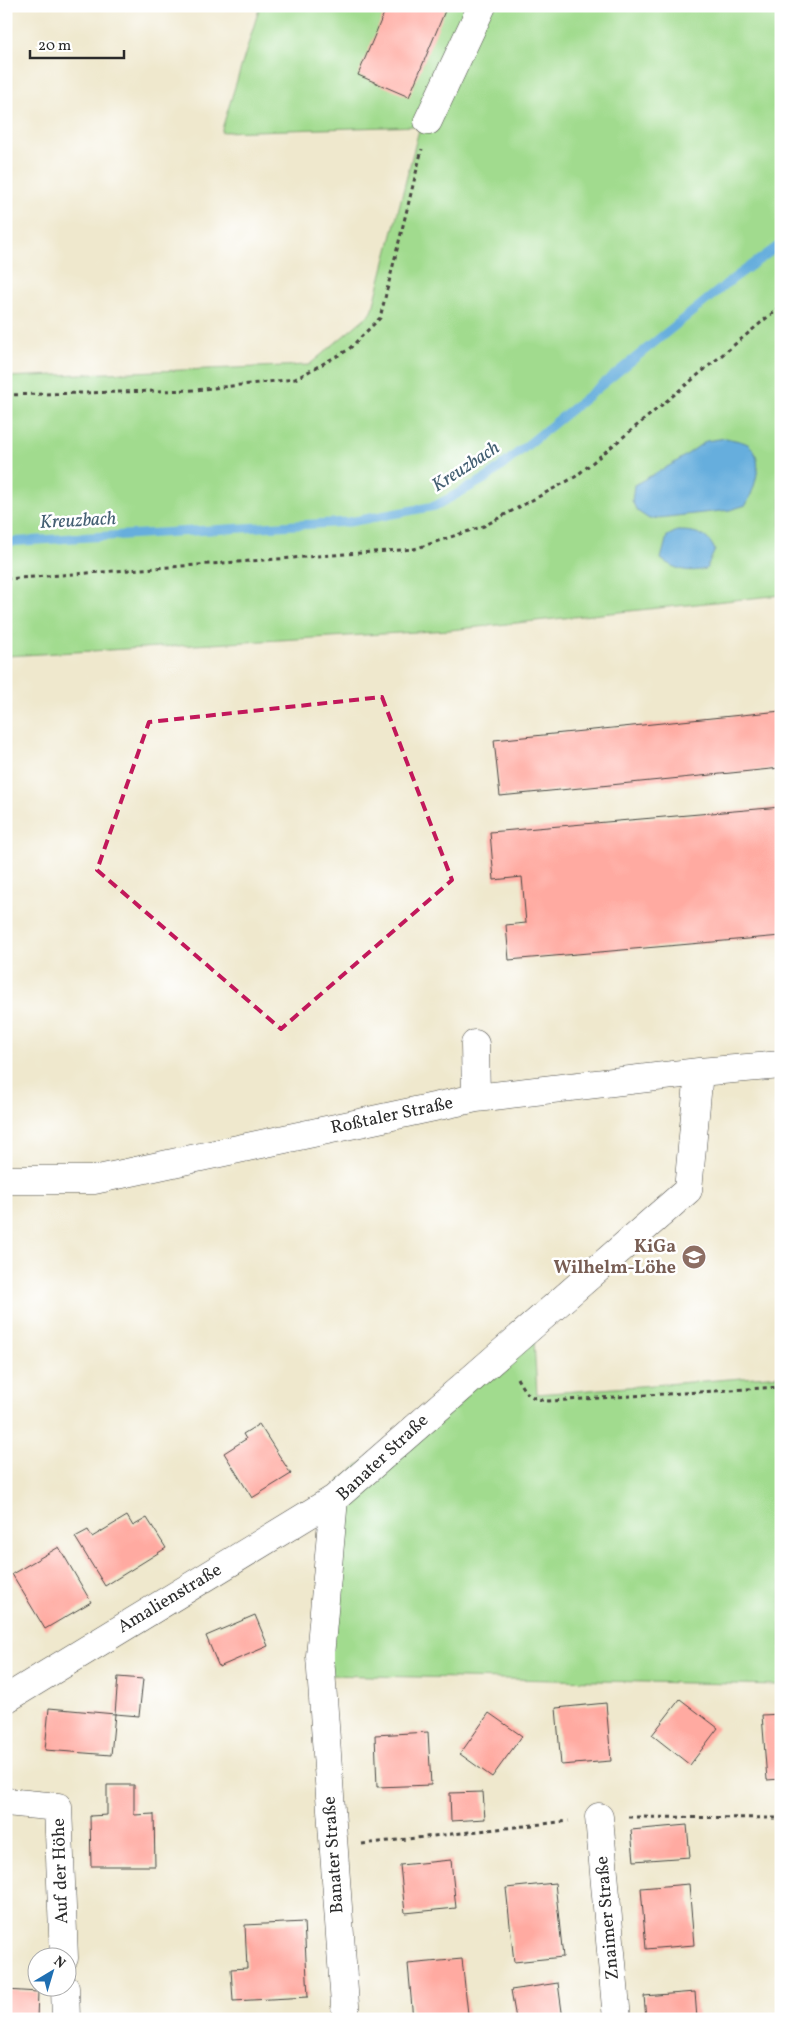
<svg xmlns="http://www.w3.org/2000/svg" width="787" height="2025" viewBox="0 0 787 2025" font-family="Vollkorn,serif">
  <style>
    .green { fill: #a1db8e; stroke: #66835c }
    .water { fill: #66aedd; stroke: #486c84 }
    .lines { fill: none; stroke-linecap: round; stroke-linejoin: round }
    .stream { stroke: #66aedd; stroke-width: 9 }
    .building { fill: #ffaaa1 }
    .minor-casing { stroke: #484743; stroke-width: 29 }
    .path { stroke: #484743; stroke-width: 3; stroke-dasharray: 4 4; stroke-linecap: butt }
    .minor { stroke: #fff; stroke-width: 28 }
    .marked { fill: none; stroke: #c2185b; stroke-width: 4; stroke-dasharray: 10 6; stroke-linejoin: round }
    .labels { text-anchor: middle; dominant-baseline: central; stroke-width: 5; stroke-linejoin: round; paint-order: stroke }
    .street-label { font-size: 18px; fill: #2b2b2b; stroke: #fff }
    .education-label { font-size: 18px; font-weight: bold; fill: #785e54; stroke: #fff; text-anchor: end }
    .water-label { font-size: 19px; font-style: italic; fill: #435f72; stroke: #fff }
  </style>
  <rect width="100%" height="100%" fill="#fff"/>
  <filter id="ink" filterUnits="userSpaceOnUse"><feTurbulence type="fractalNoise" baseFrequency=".02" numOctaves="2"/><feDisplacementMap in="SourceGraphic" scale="10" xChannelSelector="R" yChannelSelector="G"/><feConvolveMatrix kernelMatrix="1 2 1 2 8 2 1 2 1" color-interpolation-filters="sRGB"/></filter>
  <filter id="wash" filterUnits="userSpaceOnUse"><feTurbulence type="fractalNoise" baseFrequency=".0096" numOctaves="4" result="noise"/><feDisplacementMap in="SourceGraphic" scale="20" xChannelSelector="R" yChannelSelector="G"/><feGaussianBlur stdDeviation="1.12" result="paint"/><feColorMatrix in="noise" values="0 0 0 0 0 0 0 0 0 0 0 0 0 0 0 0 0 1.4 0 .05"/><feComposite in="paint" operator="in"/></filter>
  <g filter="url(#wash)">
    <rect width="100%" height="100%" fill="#efe8cd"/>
    <path class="green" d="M260 6H781V595L450 630 6 656V377L309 365 372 312 420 126 221 132Z
      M533 1323 537 1394 781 1375V1685L326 1675 340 1480Z"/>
    <path class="water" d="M726 438C733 440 744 441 749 445 766 459 754 490 746 505L730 510 649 519 637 511 632 501 634 485 676 462 706 441Z
      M677 531C695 531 707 533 715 550L706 569C687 573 676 570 661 559L667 536Z"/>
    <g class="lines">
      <path class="stream" d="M6 542 349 522 435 506 488 477 734 278 781 244"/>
    </g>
    <g id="blocks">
      <path class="building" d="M387 6H447L409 97 358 75Z
        M781 711V768L500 796 494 740Z
        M781 807V936L509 960 506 925 526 923 522 877 494 880 490 832Z
        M259 1424 291 1474 252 1498 224 1453 246 1439 243 1434Z
        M127 1516 133 1526 147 1518 166 1548 105 1586 75 1537 88 1530 92 1537Z
        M59 1547 91 1602 45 1629 12 1574Z
        M255 1615 268 1646 219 1667 206 1636Z
        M118 1677 143 1679 139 1716 115 1714Z
        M680 1699 718 1728 690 1765 652 1735Z
        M606 1703 611 1761 561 1765 556 1708Z
        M49 1708 115 1714 111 1755 45 1750Z
        M489 1713 522 1736 492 1777 460 1754Z
        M781 1714V1779L767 1780 762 1715Z
        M428 1732 431 1785 377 1787 375 1735Z
        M107 1785H134V1815L154 1814 155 1866H91L90 1816 107 1815Z
        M483 1792 485 1819 451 1821 450 1793Z
        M687 1825 690 1857 634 1861 631 1830Z
        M451 1860 456 1908 405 1913 400 1865Z
        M555 1883 563 1957 514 1962 506 1888Z
        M689 1884 694 1945 646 1949 641 1888Z
        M304 1922 308 1997 233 2001 231 1969 247 1968 245 1925Z
        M462 1959 468 2014 413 2019 408 1964Z
        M558 1983 563 2019H516L511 1990Z
        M6 1990 38 1992 37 2019H6Z
        M695 1992 697 2019H646L644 1996Z"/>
    </g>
  </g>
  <g filter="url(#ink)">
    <use href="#blocks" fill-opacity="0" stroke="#484743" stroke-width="1"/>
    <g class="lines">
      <defs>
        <path id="minor" d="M428 121 482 6
          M475 1044 476 1098
          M6 1180H94L476 1098 699 1072 781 1065
          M334 1499 320 1656 346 2019
          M6 1699 334 1499 688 1190 699 1072
          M6 1802 58 1807 64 1958
          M599 1817 617 2019
          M65 1988 66 2019"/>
      </defs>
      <use href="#minor" class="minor-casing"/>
      <path class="path" d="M6 395 195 390 295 379 348 350 380 318 422 149
        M6 579 414 549 484 526 575 477 781 306
        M517 1378C525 1394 531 1399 549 1401L781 1387
        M628 1817 781 1818
        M362 1844 569 1821"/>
      <use href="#minor" class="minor"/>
    </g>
  </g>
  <path class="marked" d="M382 697 452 880 281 1029 97 870 149 722Z"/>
  <defs>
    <symbol id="school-disc" viewBox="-11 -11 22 22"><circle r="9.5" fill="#8d6e63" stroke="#fff"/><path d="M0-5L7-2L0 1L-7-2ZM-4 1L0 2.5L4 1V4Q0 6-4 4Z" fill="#fff"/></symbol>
  </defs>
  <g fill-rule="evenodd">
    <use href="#school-disc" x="680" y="1243" width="28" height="28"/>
  </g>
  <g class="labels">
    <g class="street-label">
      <text transform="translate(392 1116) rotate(-12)">Roßtaler Straße</text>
      <text transform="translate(383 1458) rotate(-43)">Banater Straße</text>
      <text transform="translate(170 1599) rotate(-31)">Amalienstraße</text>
      <text transform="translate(334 1855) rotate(-94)">Banater Straße</text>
      <text transform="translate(61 1871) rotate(-92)">Auf der Höhe</text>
      <text transform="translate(608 1918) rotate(-95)">Znaimer Straße</text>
    </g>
    <g class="education-label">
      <text x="676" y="1247">KiGa<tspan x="676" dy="21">Wilhelm-Löhe</tspan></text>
    </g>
    <g class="water-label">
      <text transform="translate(466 467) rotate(-33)">Kreuzbach</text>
      <text transform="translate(78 521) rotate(-3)">Kreuzbach</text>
    </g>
  </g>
  <rect width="787" height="2025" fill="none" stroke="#fff" stroke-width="25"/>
  <g transform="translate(52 1972) rotate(38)"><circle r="24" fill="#ffffff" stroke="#aaaaaa"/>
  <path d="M0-4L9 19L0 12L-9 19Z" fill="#1f6fb2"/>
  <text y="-8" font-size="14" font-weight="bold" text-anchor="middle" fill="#2b2b2b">N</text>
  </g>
  <path d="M30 50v8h94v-8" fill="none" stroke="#2b2b2b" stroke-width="2.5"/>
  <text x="38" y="50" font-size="15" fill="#2b2b2b" stroke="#ffffff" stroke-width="4" paint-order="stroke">20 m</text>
</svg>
